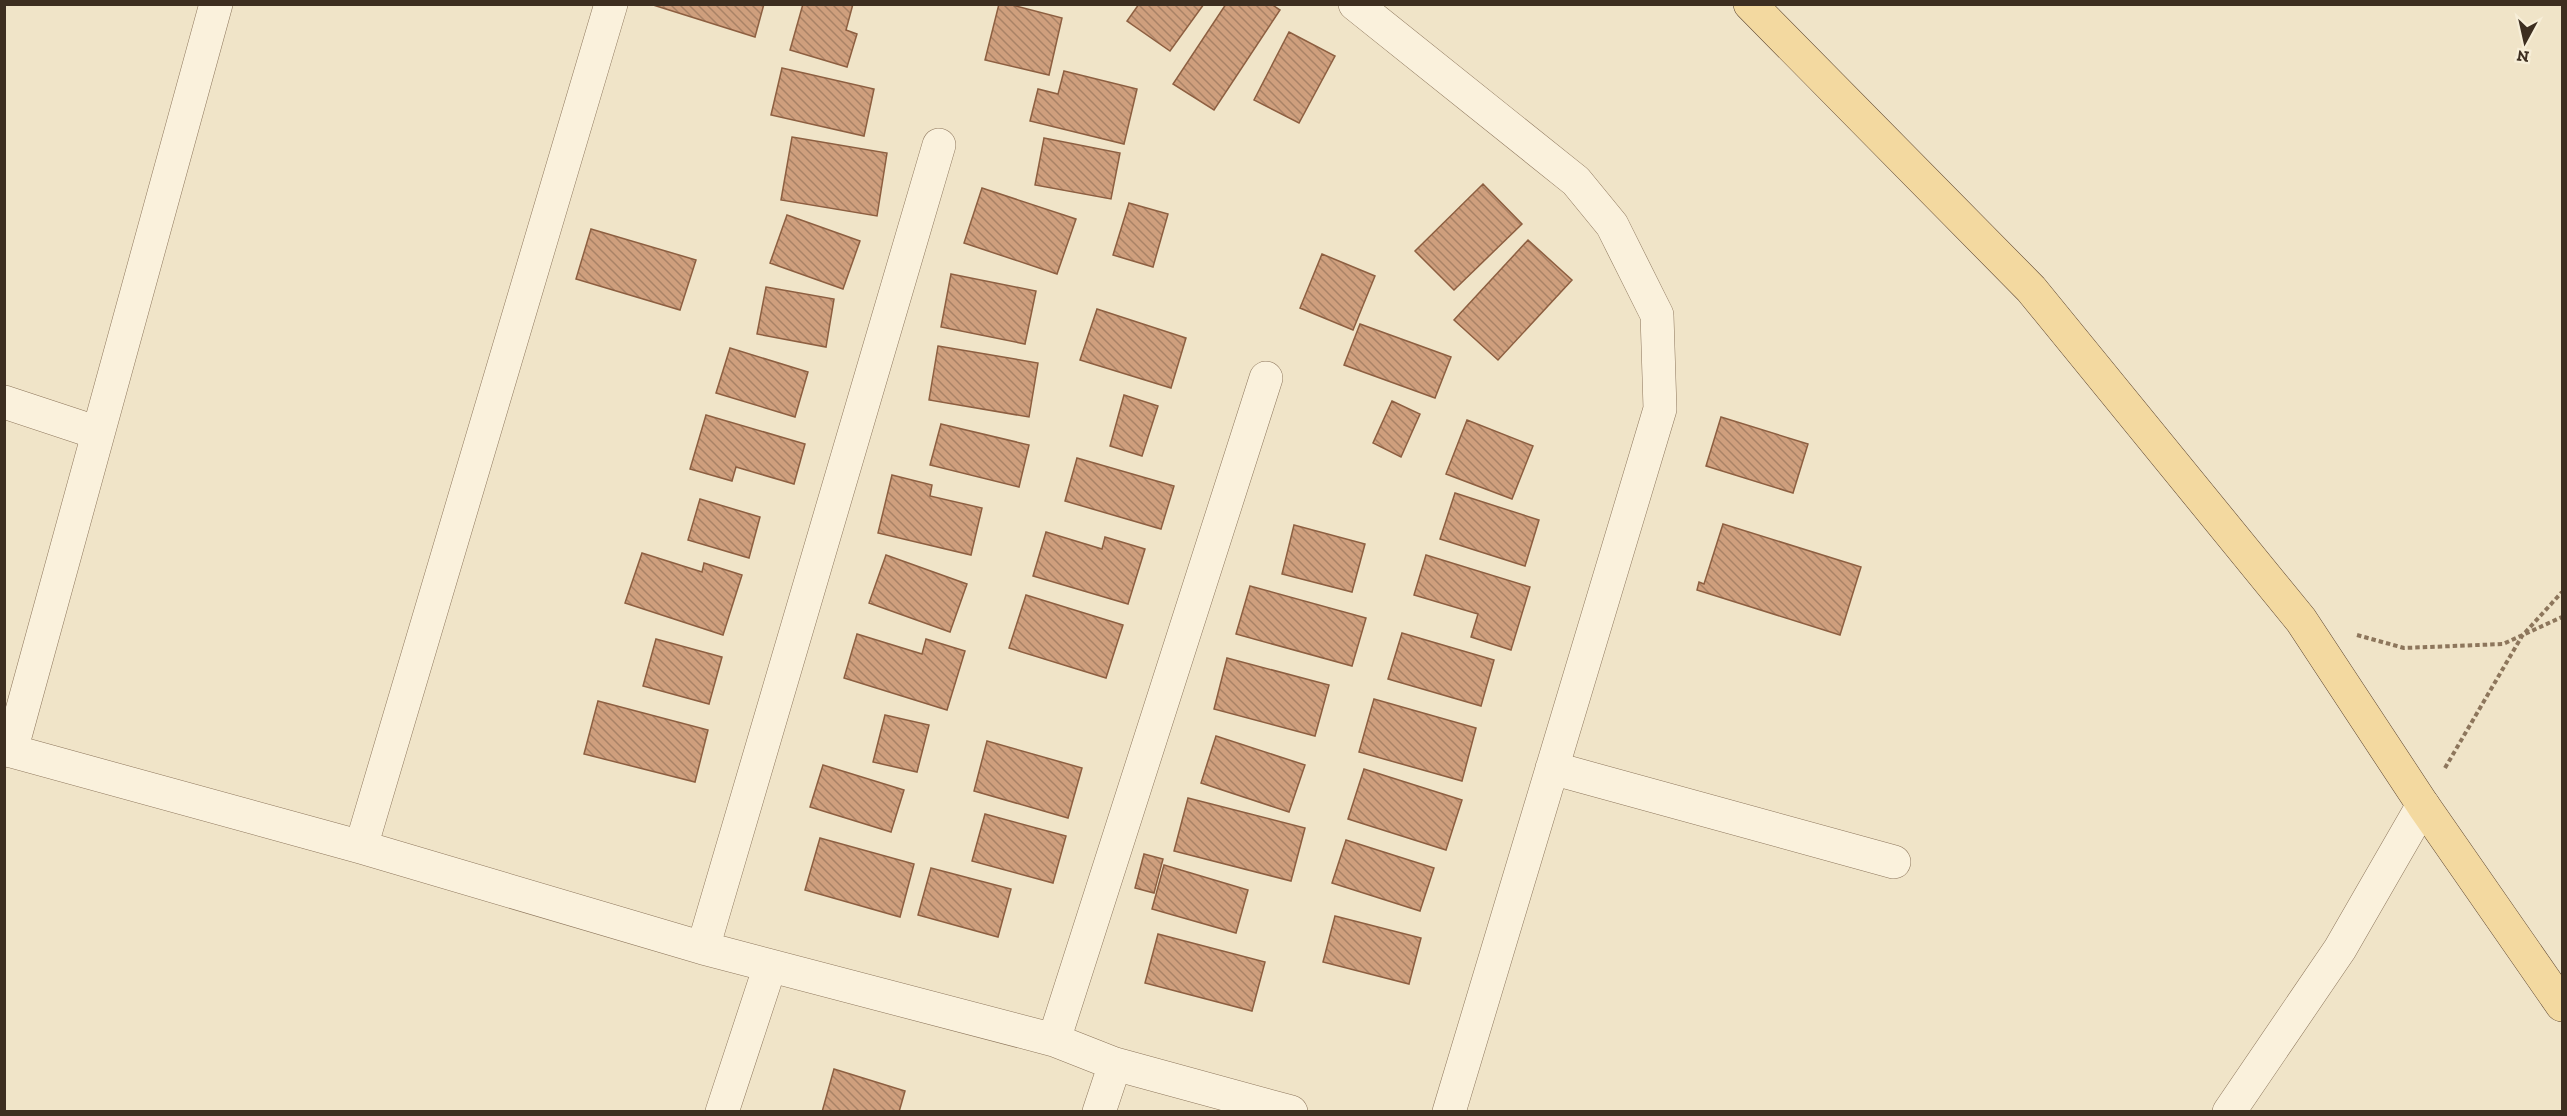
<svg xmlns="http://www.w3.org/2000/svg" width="2567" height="1116" viewBox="0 0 2567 1116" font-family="'Zilla Slab',serif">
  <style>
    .building { fill: url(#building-back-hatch); stroke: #8d5f41; stroke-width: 1.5 }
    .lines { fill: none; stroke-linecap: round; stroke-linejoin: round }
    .minor-casing { stroke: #8d765c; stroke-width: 34 }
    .major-casing { stroke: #5b4430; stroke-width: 34 }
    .path { stroke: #8d765c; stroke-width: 4; stroke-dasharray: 4.5 3; stroke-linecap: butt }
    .minor { stroke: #faf1dc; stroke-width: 33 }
    .major { stroke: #f3d9a0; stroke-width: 33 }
  </style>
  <defs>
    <pattern id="building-back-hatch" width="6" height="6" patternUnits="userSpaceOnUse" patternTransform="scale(1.5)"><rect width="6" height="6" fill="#cf9f7d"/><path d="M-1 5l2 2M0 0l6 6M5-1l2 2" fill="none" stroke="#a98266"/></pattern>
  </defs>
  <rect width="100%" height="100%" fill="#f0e4c8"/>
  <path class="building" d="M650 4H764L755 37Z
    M803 4H853L846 30 857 34 847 67 790 50Z
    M999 4H1008L1062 18 1049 75 985 60Z
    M1139 4H1204L1170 51 1127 21Z
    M1226 4H1271L1280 10 1214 110 1173 84Z
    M1289 32 1335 56 1299 123 1254 100Z
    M782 68 874 89 864 136 771 115Z
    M1064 71 1137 89 1124 144 1030 121 1038 89 1058 94Z
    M792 137 887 153 877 216 781 200Z
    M1044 138 1120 153 1111 199 1035 185Z
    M1483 184 1522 224 1454 290 1415 251Z
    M982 188 1076 219 1057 274 964 243Z
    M1129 203 1168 214 1153 267 1113 255Z
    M787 215 860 241 843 289 770 263Z
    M591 229 696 260 680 310 576 279Z
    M1528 240 1572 280 1498 360 1454 320Z
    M1322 254 1375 276 1353 330 1300 308Z
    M951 274 1036 291 1025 344 941 327Z
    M766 287 834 299 826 347 757 334Z
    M1097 309 1186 338 1171 388 1080 360Z
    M1360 324 1451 357 1435 398 1344 365Z
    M938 346 1038 363 1029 417 929 400Z
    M730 348 808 372 795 417 716 393Z
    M1124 395 1158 406 1142 456 1110 446Z
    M1392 401 1420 414 1401 457 1373 443Z
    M706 415 805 444 794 484 736 467 732 481 690 469Z
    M1721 417 1808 444 1793 493 1706 466Z
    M1467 420 1533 446 1512 499 1446 474Z
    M941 424 1029 445 1019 487 930 465Z
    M1077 458 1174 486 1161 529 1065 501Z
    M892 475 932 485 930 496 982 508 971 555 878 533Z
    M1455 493 1539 520 1525 566 1440 539Z
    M700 499 760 517 749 558 688 540Z
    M1723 524 1861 567 1840 635 1697 590 1699 582 1704 584Z
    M1294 525 1365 544 1352 592 1282 574Z
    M1046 532 1102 549 1105 537 1145 549 1128 604 1033 576Z
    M642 553 702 572 704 563 742 575 723 635 625 603Z
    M886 555 967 584 950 632 869 603Z
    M1426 555 1530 587 1511 650 1471 637 1478 614 1414 595Z
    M1250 586 1366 618 1352 666 1236 634Z
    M1026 595 1123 625 1106 678 1009 648Z
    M1402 633 1494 660 1481 706 1388 679Z
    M857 634 922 654 926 639 965 651 947 710 844 678Z
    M656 639 722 657 709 704 643 686Z
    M1227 658 1329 685 1315 736 1214 709Z
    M1374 699 1476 728 1462 781 1359 752Z
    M598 701 708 730 695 782 584 754Z
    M885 715 929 725 917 772 873 762Z
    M1216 736 1305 765 1289 812 1201 783Z
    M987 741 1082 768 1068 818 974 791Z
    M823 765 904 790 891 832 810 807Z
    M1364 769 1462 800 1446 850 1348 819Z
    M1188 798 1305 828 1291 881 1174 851Z
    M985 814 1066 836 1053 883 972 861Z
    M820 838 914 864 900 917 805 890Z
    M1346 840 1434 868 1420 911 1332 883Z
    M1144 854 1163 859 1154 893 1135 888Z
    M1164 865 1248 890 1236 933 1152 909Z
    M931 868 1011 889 998 937 918 915Z
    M1335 916 1421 938 1409 984 1323 962Z
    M1158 934 1265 962 1252 1011 1145 983Z
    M834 1069 905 1091 899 1112H822Z"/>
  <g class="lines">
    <defs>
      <path id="minor" d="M1355 4 1576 181 1612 225 1657 315 1660 409 1449 1112
        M4 402 98 433
        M4 749 361 847 703 948 1054 1040 1115 1064 1291 1112
        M11 751 216 4
        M1552 768 1894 862
        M361 847 611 4
        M703 948 939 145
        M1054 1040 1266 378
        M722 1112 770 966
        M1099 1112 1115 1064
        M2229 1112 2340 949 2423 805"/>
      <path id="major" d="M1750 4 2031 289 2301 620 2423 805 2562 1005"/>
    </defs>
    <use href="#minor" class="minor-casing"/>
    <use href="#major" class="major-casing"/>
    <path class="path" d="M2357 635 2404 648 2503 644 2562 617
      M2445 768 2522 636 2562 592"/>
    <use href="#minor" class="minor"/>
    <use href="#major" class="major"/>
  </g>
  <rect width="2567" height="1116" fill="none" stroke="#3d2e20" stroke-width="12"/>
  <g transform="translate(2525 42) rotate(188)" stroke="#f7eed8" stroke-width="4.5" paint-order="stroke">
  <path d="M0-4.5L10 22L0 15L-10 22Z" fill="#3d2e20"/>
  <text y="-9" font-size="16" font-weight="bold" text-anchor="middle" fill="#3d2e20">N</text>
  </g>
</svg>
